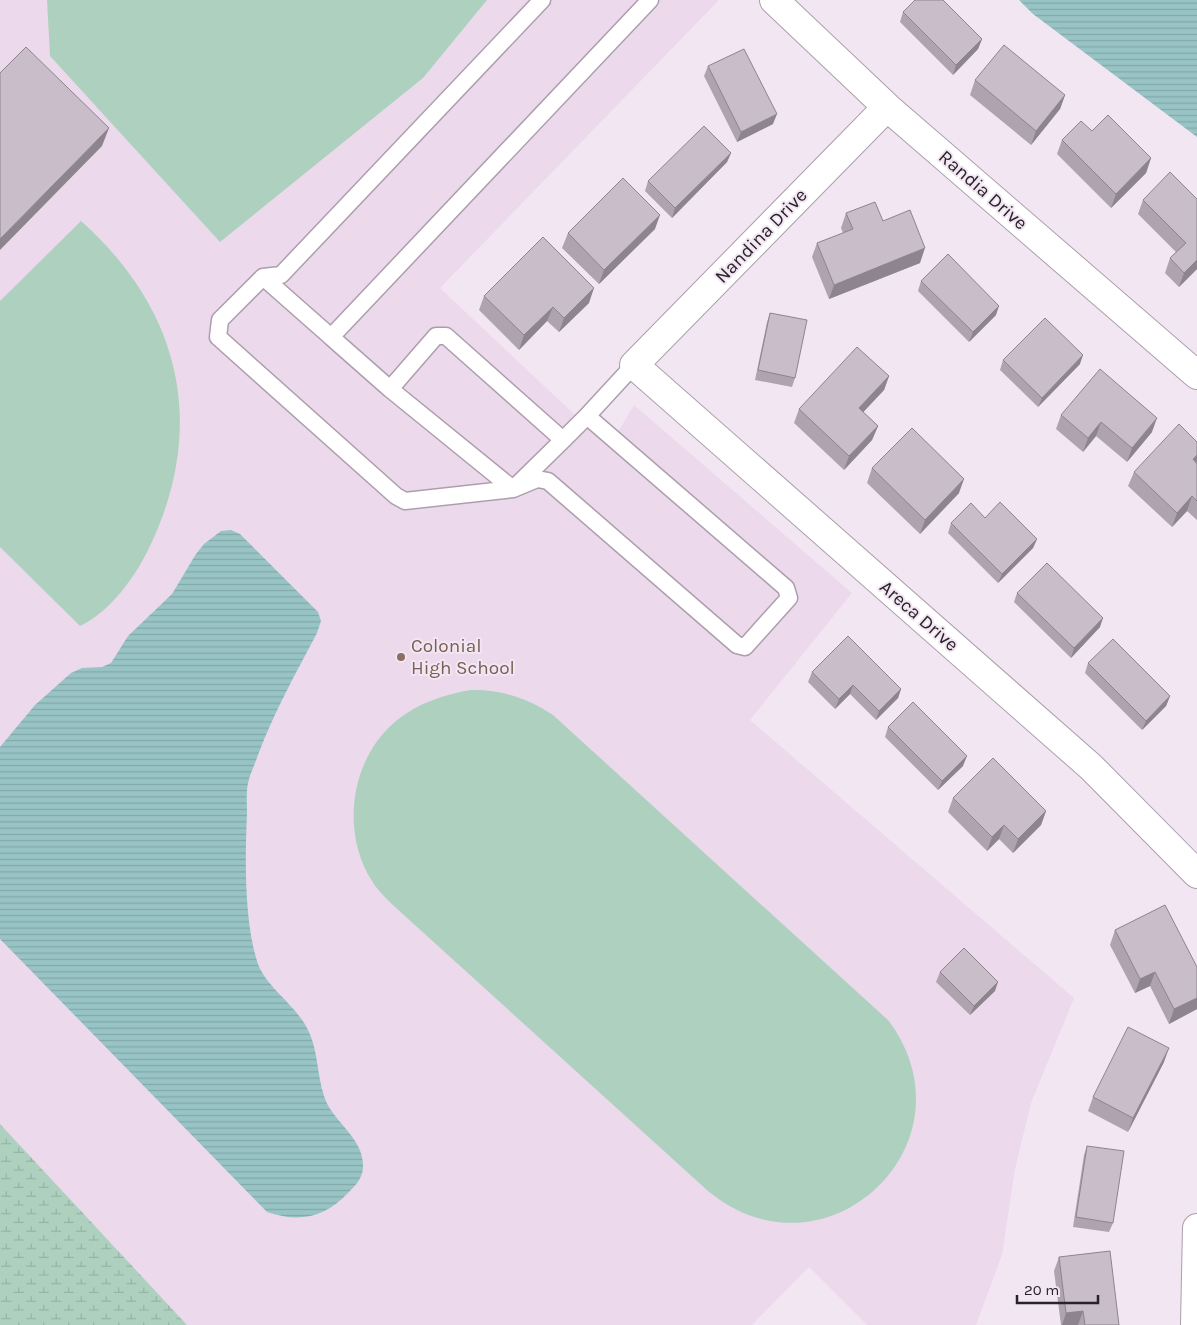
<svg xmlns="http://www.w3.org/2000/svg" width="1197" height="1325" viewBox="0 0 1197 1325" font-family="Karla,sans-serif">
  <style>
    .built { fill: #ecd9ec }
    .wetland { fill: url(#wetland-marsh) }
    .park { fill: #aed1bf }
    .water { fill: url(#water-rules) }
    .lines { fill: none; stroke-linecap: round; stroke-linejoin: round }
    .service-casing { stroke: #ac9fac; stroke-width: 19 }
    .minor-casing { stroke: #ac9fac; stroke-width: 30 }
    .service { stroke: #fff; stroke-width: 16 }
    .minor { stroke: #fff; stroke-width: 28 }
    .wall { fill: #aea3ae }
    .shaded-wall { fill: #8d848d }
    .building { fill: #cabdca; stroke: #8d848d }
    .education-dot { fill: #8d6e63; stroke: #f3e6f3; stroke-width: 2 }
    .labels { text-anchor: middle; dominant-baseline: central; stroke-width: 4; stroke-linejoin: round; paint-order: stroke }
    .street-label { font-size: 19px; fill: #282328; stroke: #f3e6f3 }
    .education-label { font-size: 19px; fill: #785e54; stroke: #f3e6f3; text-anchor: start }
  </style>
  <defs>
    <pattern id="wetland-marsh" width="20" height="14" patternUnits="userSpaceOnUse" patternTransform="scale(1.25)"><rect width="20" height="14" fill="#aed1bf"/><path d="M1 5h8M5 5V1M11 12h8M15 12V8" fill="none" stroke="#96b3a4"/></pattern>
    <pattern id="water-rules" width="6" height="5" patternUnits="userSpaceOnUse" patternTransform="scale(1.25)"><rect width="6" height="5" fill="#98c4c6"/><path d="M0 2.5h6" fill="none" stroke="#83a8aa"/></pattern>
  </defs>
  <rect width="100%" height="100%" fill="#f3e6f3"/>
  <path class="built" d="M0 0H719L440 288 609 447 634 405 852 593 750 720 1074 998 1031 1103 1015 1169 1002 1255 976 1325H867L809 1267 752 1325H0Z"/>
  <path class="wetland" d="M0 1124 187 1325H0Z"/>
  <path class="park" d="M47 0H487L423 78 220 242 50 56Z
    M81 221C181 310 208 426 149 548 136 576 109 613 80 626L0 547V301Z
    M470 690C501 689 527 698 553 715L889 1021C979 1144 825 1288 708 1191L395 907C387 899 378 891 372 881 340 831 351 758 396 721 418 703 443 695 470 690Z"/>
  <path class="water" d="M1019 0H1197V137L1033 14Z
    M231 530 240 534 318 612 321 621 317 633C296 673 274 712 258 755 255 764 250 774 248 783 246 793 247 804 247 814 245 857 244 923 258 964 267 988 296 1005 308 1030 318 1049 317 1075 324 1096 332 1122 364 1137 363 1167 363 1177 356 1185 349 1192 325 1218 299 1223 267 1212L0 939V747L35 705 71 673 82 668 102 667 111 663 128 636 172 594 196 554 204 544 221 531Z"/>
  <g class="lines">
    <defs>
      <path id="service" d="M542 0 281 275 263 277 220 320 218 337 396 496 405 501 513 489 537 479 548 481 737 645 745 647 789 598 786 588 587 416 563 440 446 336H436L390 389 331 337 650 0
        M263 277 331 337
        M390 389 513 489 563 440
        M587 416 634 365"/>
      <path id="minor" d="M774 0 887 107 1197 375
        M887 107 634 365 1091 767 1197 874
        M1195 1325 1197 1228"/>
    </defs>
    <use href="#service" class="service-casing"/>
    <use href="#minor" class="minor-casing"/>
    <use href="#service" class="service"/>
    <use href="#minor" class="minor"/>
  </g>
  <path class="wall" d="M903 12 982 39 978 49 953 75 900 22Z
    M708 66 773 124 737 142 704 76Z
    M975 80 1065 95 1060 109 1031 145 970 95Z
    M1092 131 1151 158 1146 173 1111 208 1057 154 1062 140Z
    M731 153 727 162 672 218 645 191 648 181Z
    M1197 199V269L1179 287 1165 273 1170 258 1176 252 1138 214 1143 200Z
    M846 213 883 221 920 263 829 299 812 257 817 243 843 233 841 228Z
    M655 229 599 284 562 248 568 233Z
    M921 281 996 315 969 342 918 291Z
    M484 296 589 303 559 332 547 321 519 350 479 310Z
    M770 313 795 378 792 387 755 380 767 322Z
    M1003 360 1080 364 1038 407 1000 370Z
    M889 376 884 390 863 412 878 426 872 440 844 470 794 423 799 409Z
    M1061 415 1152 432 1127 462 1096 436 1083 452 1056 429Z
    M1197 442V520L1187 511 1172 527 1128 486 1134 472Z
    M872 468 959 493 920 534 867 483Z
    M985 518 1037 539 1033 548 998 583 948 533 951 523Z
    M1017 593 1100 627 1071 658 1014 602Z
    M1088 663 1170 696 1166 706 1142 730 1085 673Z
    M812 672 901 689 898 698 876 720 850 694 835 709 808 682Z
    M888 727 963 766 938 790 885 737Z
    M953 798 1046 811 1041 825 1013 853 999 839 987 851 948 812Z
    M1115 930 1197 967V1009L1169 1024 1150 986 1135 993 1110 945Z
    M940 972 995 991 970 1015 936 982Z
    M1164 1062 1128 1132 1088 1111 1093 1097Z
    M1087 1146 1113 1223 1109 1232 1073 1227 1084 1155Z
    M1059 1257 1119 1325H1061L1054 1271Z"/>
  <path class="shaded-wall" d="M982 39 978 49 953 75 956 65Z
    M1065 95 1060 109 1031 145 1036 131Z
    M777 114 773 124 737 142 741 132Z
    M109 128 102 146 0 250V239Z
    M731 153 727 162 672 218 675 208Z
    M1151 158 1146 173 1111 208 1116 194Z
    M660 215 655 229 599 284 604 270Z
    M925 248 920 263 829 299 834 285Z
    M1197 260V269L1179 287 1184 273Z
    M594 288 589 303 559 332 564 318Z
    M999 306 996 315 969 342 973 332Z
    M553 307 547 321 519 350 524 335Z
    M1083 355 1080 364 1038 407 1042 398Z
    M889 376 884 390 854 422 859 408Z
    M1157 418 1152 432 1127 462 1132 448Z
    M1101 422 1096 436 1083 452 1088 438Z
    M878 426 872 440 844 470 849 456Z
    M1197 455V463L1193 459Z
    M964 479 959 493 920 534 925 520Z
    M1192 496 1187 511 1172 527 1177 513Z
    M1037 539 1033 548 998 583 1002 574Z
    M1103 618 1100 627 1071 658 1074 648Z
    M853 685 850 694 835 709 839 699Z
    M901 689 898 698 876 720 879 711Z
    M1170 696 1166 706 1142 730 1146 721Z
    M967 756 963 766 938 790 942 781Z
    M1046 811 1041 825 1013 853 1018 839Z
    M1004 825 999 839 987 851 992 837Z
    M1155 972 1150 986 1135 993 1140 979Z
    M998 982 995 991 970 1015 974 1006Z
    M1197 998V1009L1169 1024 1174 1009Z
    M1169 1048 1164 1062 1128 1132 1133 1118Z
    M1083 1311 1078 1325H1062L1066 1313Z"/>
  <path class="building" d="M915 0H943L982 39 956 65 903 12Z
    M1004 45 1065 95 1036 131 975 80Z
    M26 47 109 128 0 239V73Z
    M744 49 777 114 741 132 708 66Z
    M1108 115 1151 158 1116 194 1062 140 1081 121 1092 131Z
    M704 126 731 153 675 208 648 181Z
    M1170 172 1197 199V260L1184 273 1170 258 1186 243 1143 200Z
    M623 178 660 215 604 270 568 233Z
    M875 202 883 221 910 210 925 248 834 285 817 243 853 229 846 213Z
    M543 237 594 288 564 318 553 307 524 335 484 296Z
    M948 254 999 306 973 332 921 281Z
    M770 313 807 320 795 378 758 370Z
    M1045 318 1083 355 1042 398 1003 360Z
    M857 347 889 376 859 408 878 426 849 456 799 409Z
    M1100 369 1157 418 1132 448 1101 422 1088 438 1061 415Z
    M1179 424 1197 442V455L1193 459 1197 464V501L1192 496 1177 513 1134 472Z
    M912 428 964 479 925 520 872 468Z
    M1000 502 1037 539 1002 574 951 523 971 503 985 518Z
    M1047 563 1103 618 1074 648 1017 593Z
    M848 636 901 689 879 711 853 685 839 699 812 672Z
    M1113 639 1170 696 1146 721 1088 663Z
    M913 702 967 756 942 781 888 727Z
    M993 758 1046 811 1018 839 1004 825 992 837 953 798Z
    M1165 905 1197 967V998L1174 1009 1155 972 1140 979 1115 930Z
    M964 948 998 982 974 1006 940 972Z
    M1128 1027 1169 1048 1133 1118 1093 1097Z
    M1087 1146 1124 1151 1113 1223 1076 1217Z
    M1110 1251 1119 1325H1085L1083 1311 1066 1313 1059 1257Z"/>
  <circle class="education-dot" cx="401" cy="657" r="5"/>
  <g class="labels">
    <g class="street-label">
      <text transform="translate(983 190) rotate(41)">Randia Drive</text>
      <text transform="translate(761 236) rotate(-46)">Nandina Drive</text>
      <text transform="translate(919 616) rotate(41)">Areca Drive</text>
    </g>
    <g class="education-label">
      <text x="411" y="646">Colonial<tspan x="411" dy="22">High School</tspan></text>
    </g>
  </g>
  <path d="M1017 1295v8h81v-8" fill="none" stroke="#282328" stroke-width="2.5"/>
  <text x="1024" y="1295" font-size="15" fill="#282328" stroke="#f3e6f3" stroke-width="4" paint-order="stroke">20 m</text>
</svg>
